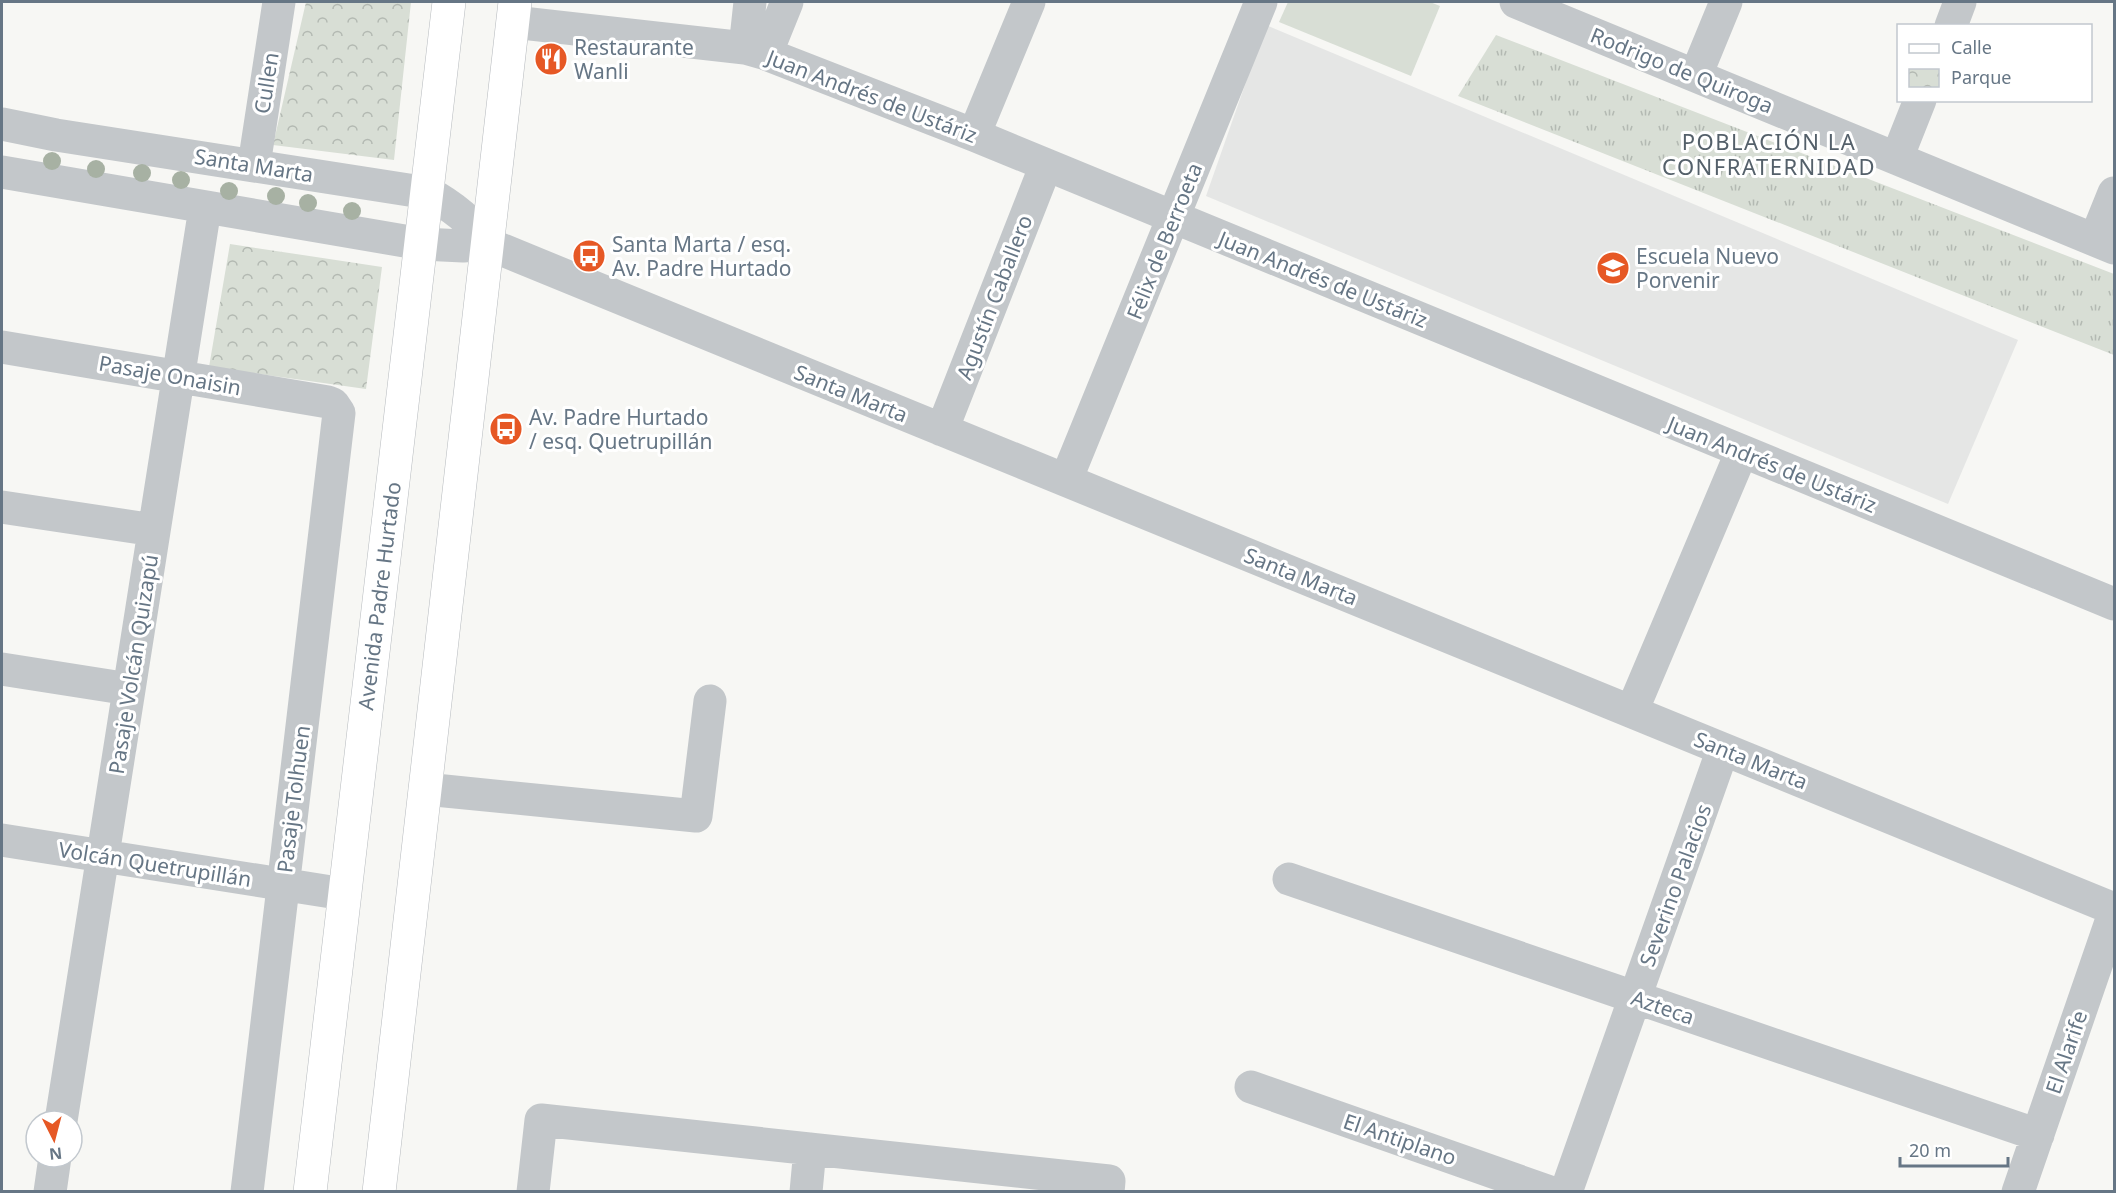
<svg xmlns="http://www.w3.org/2000/svg" width="2116" height="1193" viewBox="0 0 2116 1193" font-family="'Noto Sans',sans-serif">
  <style>
    .built { fill: #e5e6e5 }
    .grass { fill: url(#grass-tufts) }
    .park { fill: url(#park-crowns) }
    .garden { fill: #d8ded5 }
    .lines { fill: none; stroke-linecap: round; stroke-linejoin: round }
    .major-casing { stroke: #b6babe; stroke-width: 34 }
    .minor { stroke: #c3c7ca; stroke-width: 33 }
    .major { stroke: #fff; stroke-width: 33 }
    .tree { fill: #a7b1a3 }
    .labels { text-anchor: middle; dominant-baseline: central; stroke-width: 6; stroke-linejoin: round; paint-order: stroke }
    .poi-label { font-size: 21px; fill: #667685; stroke: #fff; text-anchor: start }
    .street-label { font-size: 21px; fill: #667685; stroke: #fff }
    .neighbourhood-label { font-size: 22px; letter-spacing: 1.5px; fill: #54606a; stroke: #fff }
  </style>
  <defs>
    <pattern id="grass-tufts" width="24" height="20" patternUnits="userSpaceOnUse" patternTransform="scale(1.5)"><rect width="24" height="20" fill="#d8ded5"/><path d="M3 7l-1-3M5 7V3M7 7l1-3M15 17l-1-3M17 17v-4M19 17l1-3" fill="none" stroke="#b3b9b2"/></pattern>
    <pattern id="park-crowns" width="20" height="18" patternUnits="userSpaceOnUse" patternTransform="scale(1.5)"><rect width="20" height="18" fill="#d8ded5"/><path d="M2 6a3 3 0 1 1 6 0M12 15a3 3 0 1 1 6 0" fill="none" stroke="#b3b9b2"/></pattern>
  </defs>
  <rect width="100%" height="100%" fill="#f7f7f4"/>
  <path class="built" d="M1266 25 2018 340 1948 504 1206 196Z"/>
  <path class="grass" d="M1496 35 2114 274V355L1458 96Z"/>
  <path class="park" d="M306 2H411L394 160 273 145Z
    M230 244 382 267 366 389 209 367Z"/>
  <path class="garden" d="M1288 2H1430L1440 6 1411 76 1279 22Z"/>
  <g class="lines">
    <defs>
      <path id="major" d="M310 1192 449 2
        M379 1192 515 2"/>
    </defs>
    <use href="#major" class="major-casing"/>
    <path class="minor" d="M1516 2 2114 248
      M513 22 745 48 766 54 974 135 2114 604
      M1951 26 1960 2
      M745 48 750 2
      M766 54 787 2
      M1696 75 1726 2
      M2 124 56 135 428 193C453 206 471 221 488 244
      M974 135 1029 2
      M1897 158 1920 100
      M254 165 279 2
      M2 172 422 244 463 246 488 244 2114 909
      M2095 240 2114 193
      M2 347 328 402 333 404 339 413 247 1192
      M942 430 1046 165
      M1066 480 1261 2
      M2 507 154 530
      M2 669 129 689
      M1632 711 1742 451
      M425 789 696 816 710 701
      M2 840 344 894
      M1289 879 2038 1135
      M1251 1087 1550 1192
      M61 1121 205 208
      M50 1192 55 1157
      M533 1192 541 1120 1109 1181 1108 1192
      M806 1192 810 1149
      M1566 1192 1723 749
      M2018 1192 2114 913"/>
    <use href="#major" class="major"/>
  </g>
  <g class="tree">
    <circle cx="52" cy="161" r="9"/>
    <circle cx="96" cy="169" r="9"/>
    <circle cx="142" cy="173" r="9"/>
    <circle cx="181" cy="180" r="9"/>
    <circle cx="229" cy="191" r="9"/>
    <circle cx="276" cy="196" r="9"/>
    <circle cx="308" cy="203" r="9"/>
    <circle cx="352" cy="211" r="9"/>
  </g>
  <defs>
    <symbol id="restaurant-disc" viewBox="-11 -11 22 22"><circle r="9.5" fill="#e65825" stroke="#fff"/><path d="M-5-6h1v4h1v-4h1v4h1v-4h1v5L-1.5 .5V6h-2V.5L-5-1ZM5-6V6H3V1.5H1.5Q1.5-4 5-6Z" fill="#fff"/></symbol>
    <symbol id="bus-disc" viewBox="-11 -11 22 22"><circle r="9.5" fill="#e65825" stroke="#fff"/><path d="M-5-6H5V4H4V6H2V4H-2V6H-4V4H-5ZM-3.5-4V0h7V-4ZM-3.5 1.2v1.5H-2V1.2ZM2 1.2v1.5H3.5V1.2Z" fill="#fff"/></symbol>
    <symbol id="school-disc" viewBox="-11 -11 22 22"><circle r="9.5" fill="#e65825" stroke="#fff"/><path d="M0-5L7-2L0 1L-7-2ZM-4 1L0 2.5L4 1V4Q0 6-4 4Z" fill="#fff"/></symbol>
  </defs>
  <g fill-rule="evenodd">
    <use href="#restaurant-disc" x="532" y="40" width="38" height="38"/>
    <use href="#bus-disc" x="570" y="237" width="38" height="38"/>
    <use href="#school-disc" x="1594" y="249" width="38" height="38"/>
    <use href="#bus-disc" x="487" y="410" width="38" height="38"/>
  </g>
  <g class="labels">
    <g class="poi-label">
      <text x="574" y="47">Restaurante<tspan x="574" dy="24">Wanli</tspan></text>
      <text x="612" y="244">Santa Marta / esq.<tspan x="612" dy="24">Av. Padre Hurtado</tspan></text>
      <text x="1636" y="256">Escuela Nuevo<tspan x="1636" dy="24">Porvenir</tspan></text>
      <text x="529" y="417">Av. Padre Hurtado<tspan x="529" dy="24">/ esq. Quetrupillán</tspan></text>
    </g>
    <g class="street-label">
      <text transform="translate(1682 70) rotate(22)">Rodrigo de Quiroga</text>
      <text transform="translate(266 83) rotate(-81)">Cullen</text>
      <text transform="translate(872 96) rotate(21)">Juan Andrés de Ustáriz</text>
      <text transform="translate(254 165) rotate(9)">Santa Marta</text>
      <text transform="translate(1164 241) rotate(-68)">Félix de Berroeta</text>
      <text transform="translate(1323 279) rotate(22)">Juan Andrés de Ustáriz</text>
      <text transform="translate(994 297) rotate(-69)">Agustín Caballero</text>
      <text transform="translate(170 375) rotate(10)">Pasaje Onaisin</text>
      <text transform="translate(851 393) rotate(22)">Santa Marta</text>
      <text transform="translate(1772 464) rotate(22)">Juan Andrés de Ustáriz</text>
      <text transform="translate(1301 576) rotate(22)">Santa Marta</text>
      <text transform="translate(379 596) rotate(-83)">Avenida Padre Hurtado</text>
      <text transform="translate(133 664) rotate(-81)">Pasaje Volcán Quizapú</text>
      <text transform="translate(1751 760) rotate(22)">Santa Marta</text>
      <text transform="translate(293 799) rotate(-83)">Pasaje Tolhuen</text>
      <text transform="translate(155 864) rotate(9)">Volcán Quetrupillán</text>
      <text transform="translate(1675 885) rotate(-70)">Severino Palacios</text>
      <text transform="translate(1663 1007) rotate(19)">Azteca</text>
      <text transform="translate(2066 1052) rotate(-71)">El Alarife</text>
      <text transform="translate(1400 1139) rotate(19)">El Antiplano</text>
    </g>
    <g class="neighbourhood-label">
      <text x="1769" y="141">POBLACIÓN LA<tspan x="1769" dy="25">CONFRATERNIDAD</tspan></text>
    </g>
  </g>
  <rect width="2116" height="1193" fill="none" stroke="#667685" stroke-width="6"/>
  <rect x="1897" y="24" width="195" height="78" fill="#ffffff" stroke="#c2c8ce" stroke-width="1.5"/>
  <rect x="1909" y="44" width="30" height="9" fill="#ffffff" stroke="#c2c8ce" stroke-width="1.5"/>
  <text x="1951" y="54" font-size="18" fill="#667685">Calle</text>
  <rect x="1909" y="69" width="30" height="18" fill="url(#park-crowns)" stroke="#c2c8ce" stroke-width="1.5"/>
  <text x="1951" y="84" font-size="18" fill="#667685">Parque</text>
  <g transform="translate(54 1139) rotate(174)"><circle r="28" fill="#ffffff" stroke="#c2c8ce" stroke-width="1.5"/>
  <path d="M0-4.5L10 22L0 15L-10 22Z" fill="#e65825"/>
  <text y="-9" font-size="16" font-weight="bold" text-anchor="middle" fill="#667685">N</text>
  </g>
  <path d="M1900 1157v9h108v-9" fill="none" stroke="#667685" stroke-width="3"/>
  <text x="1909" y="1157" font-size="18" fill="#667685" stroke="#ffffff" stroke-width="4.5" paint-order="stroke">20 m</text>
</svg>
